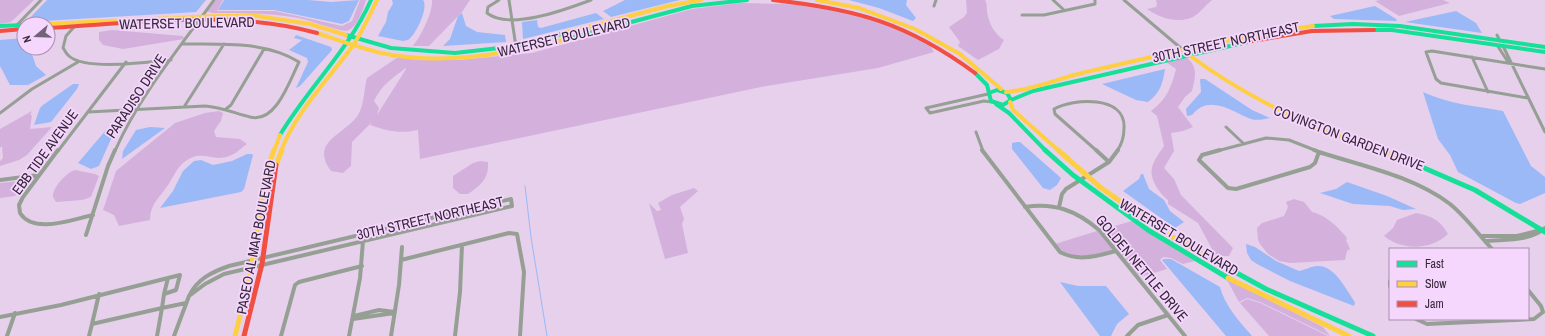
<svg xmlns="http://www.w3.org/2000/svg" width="1545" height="336" viewBox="0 0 1545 336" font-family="'Archivo Narrow',sans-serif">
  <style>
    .green { fill: #d4b1dd; fill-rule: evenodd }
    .water { fill: #9bb8f7 }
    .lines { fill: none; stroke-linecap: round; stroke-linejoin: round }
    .stream { stroke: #9bb8f7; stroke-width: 1 }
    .street-far1 { stroke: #969f94; stroke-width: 3 }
    .street { stroke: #969f94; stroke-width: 4 }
    .fast-far1 { stroke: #16e098; stroke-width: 4 }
    .fast { stroke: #16e098; stroke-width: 5 }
    .slow-far1 { stroke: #ffcf43; stroke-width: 4 }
    .slow { stroke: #ffcf43; stroke-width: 5 }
    .jam-far1 { stroke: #f24e42; stroke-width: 4 }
    .jam { stroke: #f24e42; stroke-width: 5 }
    .labels { text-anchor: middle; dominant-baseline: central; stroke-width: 3.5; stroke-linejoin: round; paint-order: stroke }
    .street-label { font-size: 14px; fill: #352639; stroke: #f5d6fd }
  </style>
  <rect width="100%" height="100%" fill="#e6d0ec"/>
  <path class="green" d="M0 0H34L11 22 0 24Z
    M216 0H223L217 11H275L342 26 352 21 360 0H366C363 10 357 29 346 31 330 29 314 21 298 18 270 13 241 13 212 13L207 11Z
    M432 0H470L462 12 429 46H413C421 36 433 12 432 0Z
    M966 0H985C988 5 986 10 988 16 990 26 996 35 1004 40L999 49 978 60 958 46 960 42 949 27 964 17 967 13Z
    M1156 0H1212C1206 5 1199 14 1193 17 1178 24 1159 18 1147 9L1156 7 1157 4Z
    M1381 0H1443L1450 3 1399 16 1375 1Z
    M740 3 821 5 867 15 902 29 927 41 934 52 878 68 761 87 420 159 418 130C399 134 388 131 370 125L372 122 352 142 351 166 343 173 331 171C309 141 345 135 358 115 364 105 364 90 367 78L398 57 459 60 532 53 692 9ZM406 68V69L377 115 379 108 374 101C381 86 392 78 406 68Z
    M112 30 183 36 184 39 123 49 103 45 99 40V32Z
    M1186 57C1199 67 1195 78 1192 91L1185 97 1178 107 1193 127 1183 131 1171 133 1174 151 1164 168 1174 179 1181 195 1233 248 1229 256H1214L1209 252 1212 249 1198 223 1168 204V200C1160 194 1149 179 1152 168 1153 161 1160 152 1164 146L1157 116 1151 111C1167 99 1171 88 1176 69L1166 62Z
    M32 111 30 115H32L30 129 52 127 27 155 19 160 0 166V161L3 158 2 146 0 148V129Z
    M219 111 223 113 221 121 214 131 216 137 240 139 247 144C241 148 236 154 229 156 211 163 201 147 182 164 175 171 172 180 166 188 158 199 150 205 150 220L119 226 114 215 103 210 116 171 138 153 175 123 205 113Z
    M480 161 488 162C489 179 481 185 468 194H460L453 188V176L473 163Z
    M75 170 95 174 99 176 91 197 82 200 56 202 53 197C52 188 67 172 75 170Z
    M27 180 15 196 0 198V183Z
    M694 188 698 191 680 207 684 219 682 224 688 253 665 259 649 203 657 211 661 210 658 203 672 195Z
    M1294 199 1304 202 1312 212C1326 215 1337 226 1347 238L1346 240 1350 249 1347 251 1345 260 1290 263 1279 261 1268 254 1260 244 1258 240 1257 228 1262 223 1284 216 1288 207 1286 202Z
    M1416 213C1432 216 1440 220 1448 234 1431 251 1401 250 1384 236L1393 228 1397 220Z
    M1132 221 1195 261 1183 264 1171 258 1163 257 1160 260 1167 269 1140 277 1101 230Z
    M1097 231 1113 250C1090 256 1073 264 1055 244Z
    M1226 278 1323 327 1330 336 1260 302 1247 298 1239 302Z
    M1247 299 1260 303 1328 336H1269L1240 303Z"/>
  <path class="water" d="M47 0H206L196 12 26 22Z
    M224 0H308L331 2 359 0 349 21 342 24 274 10H218Z
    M392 0H423C429 7 416 35 408 40L403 41 378 36 386 22 388 12 393 4Z
    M625 0H680L611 17 603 11Z
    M849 0H907L906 5 916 18 913 21 879 8Z
    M1375 6 1396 19 1397 21 1334 19 1330 16Z
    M1456 11 1476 23 1482 33 1405 22Z
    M462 13 466 26 477 32 505 35 506 42 443 46 450 39 458 16Z
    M596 13 604 19 523 39 522 22 537 20 538 27 541 28Z
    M296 35 331 47 332 50 300 86 296 88 308 62 307 58 289 50 302 40 294 38Z
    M24 38V48H34L32 54 36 66 46 75 28 85H10L0 66V40Z
    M1165 69C1163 83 1160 93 1148 102L1136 100 1102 84Z
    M1200 79H1205L1252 110 1270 118C1264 119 1257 121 1251 119 1233 112 1209 93 1192 115L1187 116 1186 109 1201 92Z
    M73 84H79L77 89 51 122 34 125 40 108 43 105Z
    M1423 92C1448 104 1476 106 1503 111L1531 166 1545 177V193L1520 204 1516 203 1458 172 1450 155 1438 139Z
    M150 127 165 128 122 159 123 151 136 130Z
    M106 130H115L99 166 91 169 78 163Z
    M1017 142H1020L1061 178 1057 185 1050 190 1043 188 1012 149V143Z
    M247 154H252L253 155 244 189 241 192 160 208 173 191 183 171 194 161 201 160 213 165 232 161Z
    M1141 174H1143L1149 189 1164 200 1170 211 1184 222 1175 228 1123 191 1139 179Z
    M1347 182 1387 196 1416 209 1403 210 1390 206 1353 204 1320 193 1336 189Z
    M1246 244 1255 247 1276 261 1299 271C1305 270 1312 266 1317 266 1335 265 1346 290 1355 302L1354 306 1290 281 1257 264 1251 260 1247 253Z
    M1164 259H1171L1220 287C1225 306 1239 321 1252 336H1226L1162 260Z
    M1060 282 1078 286H1106L1129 314 1117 324 1111 336H1100Z"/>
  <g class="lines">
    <path class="stream" d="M525 186 531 237 547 336"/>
    <path class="street-far1" d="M499 0 488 7 487 13C509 31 567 9 591 0
      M509 0 516 47
      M1053 0 1064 10
      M1124 0 1189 55
      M934 6 936 0
      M1022 15H1044L1095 4V0
      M16 26 41 0
      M74 27 66 36 63 48C65 50 66 54 69 56 86 71 148 62 171 60
      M1497 35 1500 41
      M1497 45 1508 62
      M1503 46 1545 132
      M1472 57 1488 92
      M988 94 926 108 930 113 984 101 992 102
      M1528 98 1441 83 1436 79 1426 52 1432 51 1545 69
      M184 107 224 44
      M226 109 231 105 264 49
      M88 112 205 106C221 107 234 113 250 117 276 124 290 80 299 62 265 41 221 44 183 44
      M0 113 32 89 78 62
      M1226 127 1244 144
      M976 132 983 151
      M58 151 126 62
      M115 151C138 98 180 47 214 0
      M1097 151 1055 114 1054 109C1073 98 1126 95 1124 128 1124 136 1122 144 1117 151
      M1217 151 1266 138 1289 140 1317 151"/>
    <path class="street" d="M58 150 23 197 19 205 20 213C34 235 73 219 93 215
      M982 150 1060 252C1079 262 1096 256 1116 251
      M1096 150 1109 162
      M1220 150 1202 155 1199 160 1228 188 1236 189 1310 167 1315 163 1319 152 1314 150
      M1319 152C1362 166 1413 176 1450 204 1466 217 1478 234 1492 249
      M1109 162 1118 150
      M0 180 39 175
      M511 199 512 206 224 274 205 284 189 296C197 279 212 272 229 266Z
      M1025 207C1054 202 1077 211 1099 230L1185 336
      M1059 207 1062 194 1066 189 1109 162
      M86 235 108 166 115 150
      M1481 236H1517L1541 230
      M1485 241C1505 239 1529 242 1545 228
      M401 260 509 233 517 234 524 272 520 336
      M1390 281V286
      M164 294 168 278
      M354 316 379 310 395 312
      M0 317 61 305 180 275 176 290 164 294 162 308 92 324 89 336
      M353 319 394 313
      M1416 319 1427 324 1534 319 1543 312 1541 306 1528 290
      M92 324 99 294
      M7 336 15 313
      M157 336 162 308 186 303
      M174 336 189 296
      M281 336 295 285 299 282 362 266
      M349 336 360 278 363 241
      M391 336 399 285 402 247
      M455 336 460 292 462 245
      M1127 336 1138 325 1168 315"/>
    <path class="fast-far1" d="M0 26 24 25
      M1313 26 1353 24 1400 26 1545 47
      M1374 30H1392L1545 52
      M346 35 391 48 455 53 516 46 565 33
      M567 39 692 6 747 0
      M975 73 987 85 989 93
      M997 90 1007 93 1011 100 1003 105 991 101 989 93Z
      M1011 100 1033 91 1252 41
      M996 104 1009 113 1046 151
      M280 135C308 88 349 50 371 0"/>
    <path class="fast" d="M1045 150 1073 175 1148 230 1228 278
      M1401 158 1475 190 1545 232
      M1204 255 1266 289 1373 336"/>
    <path class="slow-far1" d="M817 0 859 8 915 29 960 54 1001 89
      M44 24 218 16H257L310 24 346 35
      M317 33C338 40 359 48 381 53 442 66 507 54 567 39
      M565 33 668 6 701 0
      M1189 55C1248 99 1311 128 1381 151
      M1006 92C1033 90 1059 78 1086 72 1161 55 1236 36 1313 26
      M1010 102 1013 110 1059 151
      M274 151 280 135
      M281 151C297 110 329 79 354 44 363 30 370 15 377 0"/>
    <path class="slow" d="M1058 150 1100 187 1164 232 1204 255
      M1378 150 1401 158
      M276 165 282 150
      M1228 278 1349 336
      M235 336 250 276 266 173 274 150"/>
    <path class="jam-far1" d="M773 0C856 9 907 23 975 73
      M48 28C135 23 232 9 317 33
      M0 31 24 29
      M1252 41 1312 31 1374 30"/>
    <path class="jam" d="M244 336 262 264 276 165"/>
  </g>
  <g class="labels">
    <g class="street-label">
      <text transform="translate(187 23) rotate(-1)">WATERSET BOULEVARD</text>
      <text transform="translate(564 37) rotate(-13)">WATERSET BOULEVARD</text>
      <text transform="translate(1226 42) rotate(-12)">30TH STREET NORTHEAST</text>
      <text transform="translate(136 96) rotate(-57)">PARADISO DRIVE</text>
      <text transform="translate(1349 138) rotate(21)">COVINGTON GARDEN DRIVE</text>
      <text transform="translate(45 152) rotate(-54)">EBB TIDE AVENUE</text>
      <text transform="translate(430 218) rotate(-13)">30TH STREET NORTHEAST</text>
      <text transform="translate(256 237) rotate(-79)">PASEO AL MAR BOULEVARD</text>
      <text transform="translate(1179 237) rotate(31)">WATERSET BOULEVARD</text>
      <text transform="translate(1142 268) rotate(50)">GOLDEN NETTLE DRIVE</text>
    </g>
  </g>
  <rect x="1389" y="248" width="140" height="72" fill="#f5d6fd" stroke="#a890af"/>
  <rect x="1397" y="261" width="20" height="6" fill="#16e098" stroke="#a890af"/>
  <text x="1425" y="268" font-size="12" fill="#352639">Fast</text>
  <rect x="1397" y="281" width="20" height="6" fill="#ffcf43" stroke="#a890af"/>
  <text x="1425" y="288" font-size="12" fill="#352639">Slow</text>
  <rect x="1397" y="301" width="20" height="6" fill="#f24e42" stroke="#a890af"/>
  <text x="1425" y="308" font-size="12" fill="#352639">Jam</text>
  <g transform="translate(36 36) rotate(251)"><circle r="19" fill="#f5d6fd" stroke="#a890af"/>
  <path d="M0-3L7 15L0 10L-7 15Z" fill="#736278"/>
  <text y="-6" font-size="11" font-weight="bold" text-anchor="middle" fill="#352639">N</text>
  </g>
</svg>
